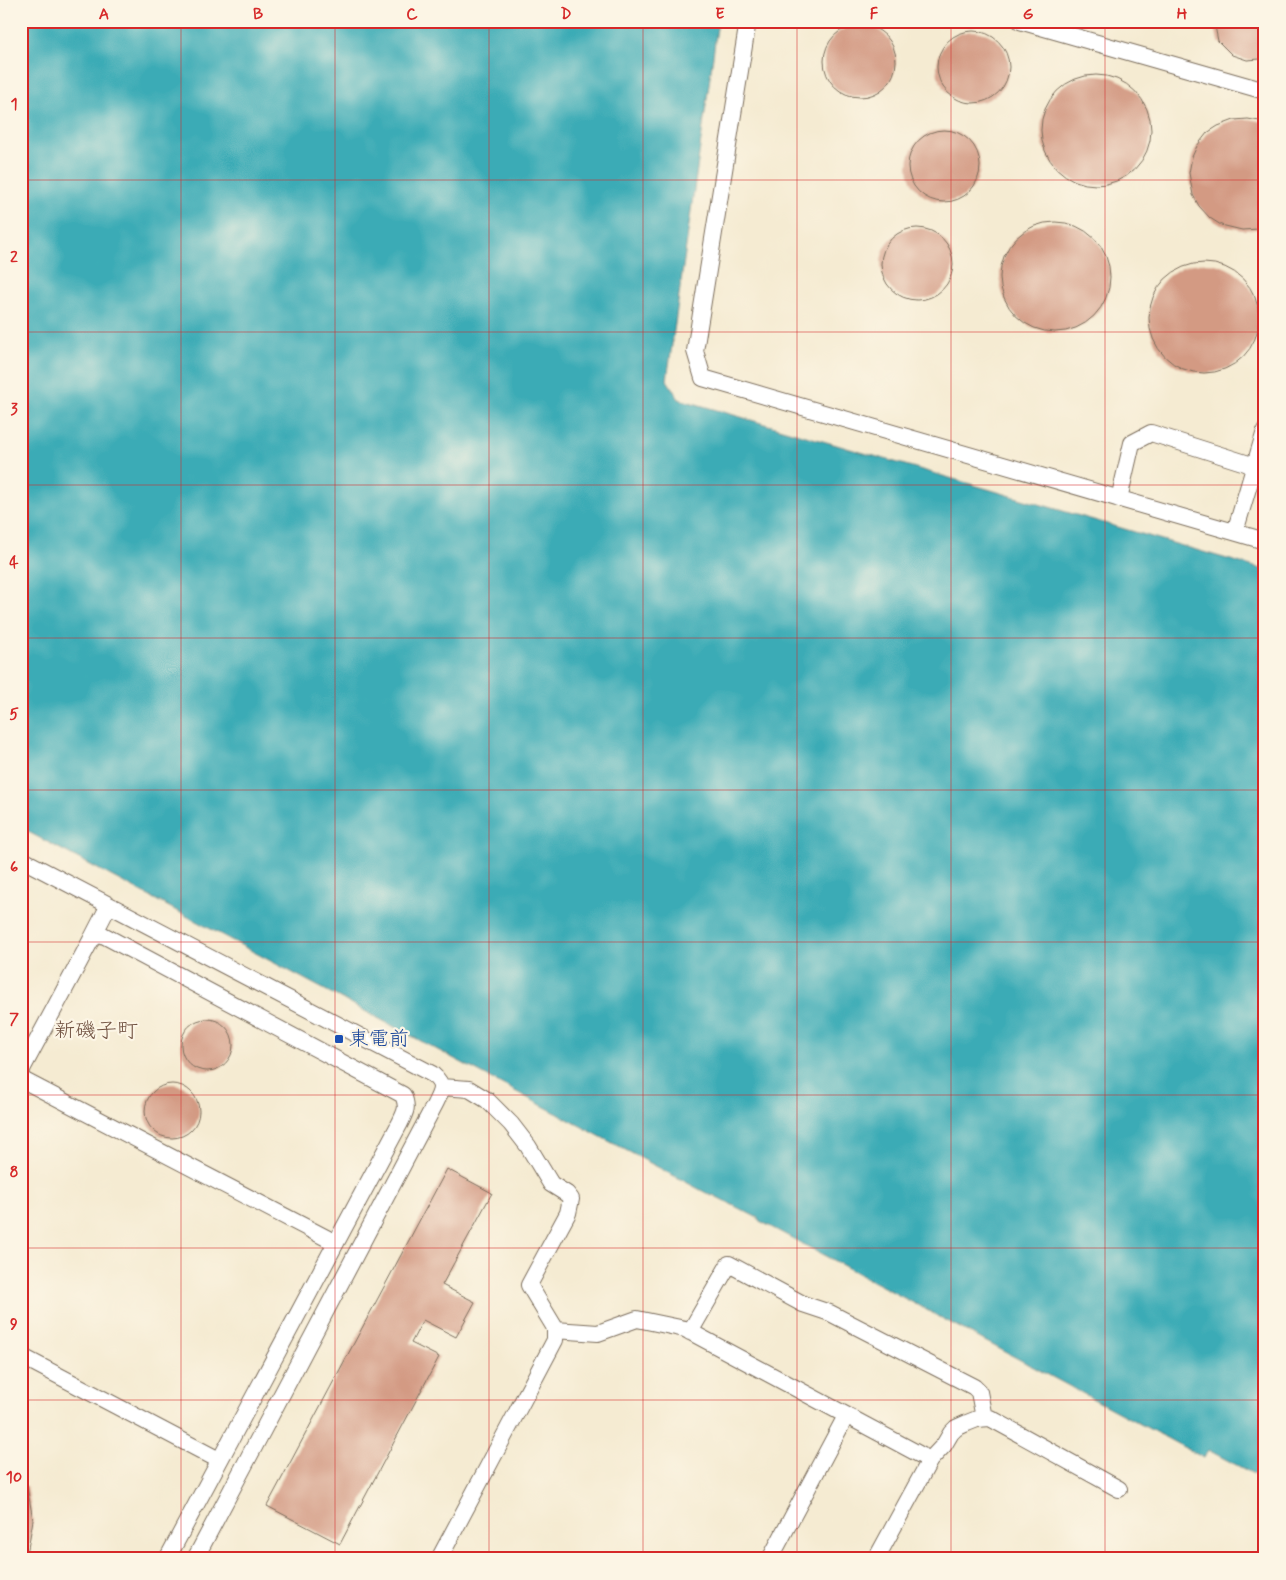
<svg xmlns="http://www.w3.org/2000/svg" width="1286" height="1580" viewBox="0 0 1286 1580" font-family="Mynerve,'Klee One',sans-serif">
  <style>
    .water { fill: #3aabb6; stroke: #3a6a6a }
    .building { fill: #d39a83 }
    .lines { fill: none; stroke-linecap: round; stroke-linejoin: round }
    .minor-casing { stroke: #7c6e5d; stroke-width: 18 }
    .minor { stroke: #fff; stroke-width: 16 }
    .grid { fill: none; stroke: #d62828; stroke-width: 1; stroke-opacity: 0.55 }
    .transit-dot { fill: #1a4fb4; stroke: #fcf5e5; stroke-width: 2 }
    .labels { text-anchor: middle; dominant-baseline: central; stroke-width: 4.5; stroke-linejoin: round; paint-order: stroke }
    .transit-label { font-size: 20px; fill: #164399; stroke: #fcf5e5; text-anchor: start }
    .neighbourhood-label { font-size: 21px; fill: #705141; stroke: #fcf5e5 }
    .neatline { fill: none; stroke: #d62828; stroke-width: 2 }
    .grid-label { font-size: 16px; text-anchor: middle; font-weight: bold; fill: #d62828 }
  </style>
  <rect width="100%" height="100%" fill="#fcf5e5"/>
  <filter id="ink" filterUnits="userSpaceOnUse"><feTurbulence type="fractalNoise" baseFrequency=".02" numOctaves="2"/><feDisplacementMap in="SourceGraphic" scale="10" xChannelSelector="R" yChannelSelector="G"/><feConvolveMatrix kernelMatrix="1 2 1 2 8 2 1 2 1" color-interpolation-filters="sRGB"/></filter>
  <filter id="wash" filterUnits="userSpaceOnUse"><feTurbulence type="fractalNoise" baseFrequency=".0096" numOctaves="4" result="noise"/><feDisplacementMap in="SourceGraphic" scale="20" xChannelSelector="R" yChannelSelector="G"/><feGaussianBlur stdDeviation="1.12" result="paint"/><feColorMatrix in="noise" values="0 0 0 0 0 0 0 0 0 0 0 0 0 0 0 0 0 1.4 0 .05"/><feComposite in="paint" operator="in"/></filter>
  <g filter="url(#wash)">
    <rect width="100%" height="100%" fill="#f5ebd2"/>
    <path class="water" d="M21 21H718L667 380 679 399 1265 570V1480L1208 1450 1204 1458 758 1220V1218L713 1195 712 1196 21 828Z"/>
    <g id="blocks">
      <path class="building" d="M1214 21H1265V57L1260 59 1247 60 1232 55 1218 41Z
        M824 61a36 36 0 1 1 72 0a36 36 0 1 1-72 0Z
        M937 67a36 36 0 1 1 72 0a36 36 0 1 1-72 0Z
        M1041 130a55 55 0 1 1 110 0a55 55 0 1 1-110 0Z
        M1248 119 1265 122V226L1259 229 1242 230 1221 225 1210 218 1199 206 1193 195 1189 173 1192 157 1197 146 1207 133 1218 126 1234 120Z
        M908 166a36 36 0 1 1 72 0a36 36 0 1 1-72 0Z
        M1000 277a55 55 0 1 1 110 0a55 55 0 1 1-110 0Z
        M881 264a36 36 0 1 1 72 0a36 36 0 1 1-72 0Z
        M1149 318a55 55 0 1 1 110 0a55 55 0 1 1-110 0Z
        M181 1045a26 26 0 1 1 52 0a26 26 0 1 1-52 0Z
        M145 1111a27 27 0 1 1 54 0a27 27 0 1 1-54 0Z
        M447 1169 492 1193 442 1285 475 1302 456 1337 423 1320 411 1343 439 1357 340 1544 267 1506Z
        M21 1486H27L33 1520 27 1554 21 1553Z"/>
    </g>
  </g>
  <g filter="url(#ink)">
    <use href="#blocks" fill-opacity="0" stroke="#7c6e5d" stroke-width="1"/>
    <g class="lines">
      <defs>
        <path id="minor" d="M748 21 695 351 703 378 1265 541
          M1020 21 1265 91
          M1119 499 1132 443 1151 433 1255 466
          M1235 532 1265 431
          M21 859 432 1074C445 1085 442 1090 435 1104L195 1559
          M91 940 109 905
          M21 1071 91 940 98 935H103L403 1095C408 1107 406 1111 400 1123L167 1559
          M21 1079 336 1243
          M555 1330 598 1333 637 1319 685 1329 930 1460
          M690 1332 729 1264 803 1304 830 1313 974 1387 979 1392 984 1418
          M21 1356 219 1460
          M439 1559 555 1340V1328L529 1285 568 1213 571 1199 567 1194 551 1184 528 1146 511 1124 487 1100 469 1089 442 1087
          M770 1559 846 1416
          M876 1559 930 1460 944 1445 951 1433 956 1428 967 1423 977 1419 990 1418 1119 1489"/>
      </defs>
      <use href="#minor" class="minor-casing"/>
      <use href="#minor" class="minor"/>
    </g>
  </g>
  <path class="grid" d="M181 21V1559M335 21V1559M489 21V1559M643 21V1559M797 21V1559M951 21V1559M1105 21V1559M21 180H1265M21 332H1265M21 485H1265M21 638H1265M21 790H1265M21 942H1265M21 1095H1265M21 1248H1265M21 1400H1265"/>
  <rect class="transit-dot" x="334" y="1034" width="10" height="10" rx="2.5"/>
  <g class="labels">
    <g class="transit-label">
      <text x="349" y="1039">東電前</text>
    </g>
    <g class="neighbourhood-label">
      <text x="96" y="1031">新磯子町</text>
    </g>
  </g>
  <rect width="1286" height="1580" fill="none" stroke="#fcf5e5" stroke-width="55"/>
  <rect x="28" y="28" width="1230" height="1524" class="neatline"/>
  <g class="grid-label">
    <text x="104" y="19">A</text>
    <text x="258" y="19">B</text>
    <text x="412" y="19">C</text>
    <text x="566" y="19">D</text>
    <text x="720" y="19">E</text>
    <text x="874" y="19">F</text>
    <text x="1028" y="19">G</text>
    <text x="1182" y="19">H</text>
    <text x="14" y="109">1</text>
    <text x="14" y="262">2</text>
    <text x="14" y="414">3</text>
    <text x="14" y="567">4</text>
    <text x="14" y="719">5</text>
    <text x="14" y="872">6</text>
    <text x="14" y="1024">7</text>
    <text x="14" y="1177">8</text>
    <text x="14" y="1329">9</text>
    <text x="14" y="1482">10</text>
  </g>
</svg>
